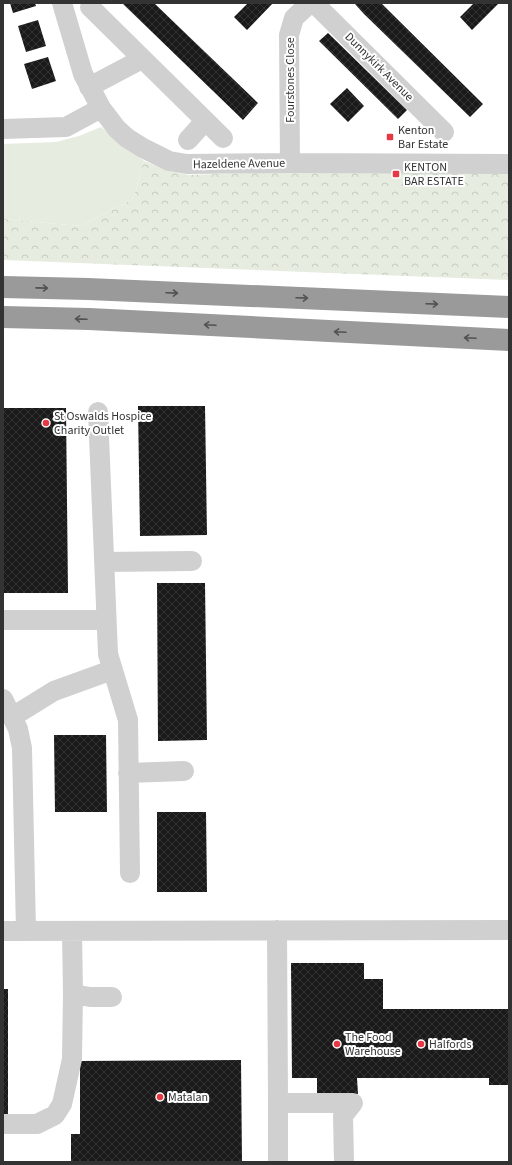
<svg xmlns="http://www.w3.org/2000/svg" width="512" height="1165" viewBox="0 0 512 1165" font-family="'Source Sans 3',sans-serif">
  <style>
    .grass { fill: #e6ecdf }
    .forest { fill: url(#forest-crowns) }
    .building { fill: url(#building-cross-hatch) }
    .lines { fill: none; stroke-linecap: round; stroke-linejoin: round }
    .minor { stroke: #d0d0d0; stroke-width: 20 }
    .highway { stroke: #9a9a9a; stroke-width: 22 }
    .oneway { stroke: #525252 }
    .poi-dot { fill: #e63946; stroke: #fff; stroke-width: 1.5 }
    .labels { text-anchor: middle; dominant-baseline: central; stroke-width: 4; stroke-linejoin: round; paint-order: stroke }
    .street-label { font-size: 12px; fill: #333; stroke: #fff }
    .poi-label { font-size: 12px; fill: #333; stroke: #fff; text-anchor: start }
  </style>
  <defs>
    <pattern id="forest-crowns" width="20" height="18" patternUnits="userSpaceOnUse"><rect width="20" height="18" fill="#e6ecdf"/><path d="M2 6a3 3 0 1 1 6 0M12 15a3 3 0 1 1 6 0" fill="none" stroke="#c6cbc0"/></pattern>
    <pattern id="building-cross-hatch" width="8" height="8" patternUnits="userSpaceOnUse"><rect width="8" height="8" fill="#1a1a1a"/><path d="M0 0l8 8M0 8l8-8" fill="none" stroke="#333"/></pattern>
  </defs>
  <rect width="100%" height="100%" fill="#fff"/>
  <path class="grass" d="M101 127 144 161 133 199 81 226 3 219V144L56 142 79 136Z"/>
  <path class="forest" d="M144 161 166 170 189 175 275 172H509V280L3 260V219L81 226 133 199Z"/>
  <path class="building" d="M10 3H35L36 6 13 13Z
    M122 3H154L258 103 243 120Z
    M248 3H273L247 30 234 17Z
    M356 3H381L483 104 470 117 364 14 355 4Z
    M474 3H499L472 30 460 17Z
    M38 20 46 46 26 52 18 26Z
    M328 33 407 110 398 119 319 41Z
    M48 57 56 81 32 89 24 64Z
    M347 88 364 106 348 122 330 104Z
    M138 406H205L207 535 140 536Z
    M3 408H66L68 593H3Z
    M157 583H205L207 740 158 741Z
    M54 735H106L107 812H55Z
    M157 812H206L207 892H157Z
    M291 963H364V979H383V1009H509V1085H489V1078H357L358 1094H317V1078H292Z
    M3 989H8V1122H3Z
    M241 1060 242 1162H71V1134H80V1061Z"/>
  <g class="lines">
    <path class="minor" d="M62 3 83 74 101 108 117 129 127 138 143 148 169 161 187 164 290 163 509 164
      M314 3 444 132
      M90 7 223 138
      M89 87 142 59
      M3 129 66 127 101 108
      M188 140 205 121
      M290 163 289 35 294 18 310 3
      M98 412 108 654 128 720 130 873
      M104 562 192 561
      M3 620H106
      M3 699 18 729 22 748 26 931
      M12 717 54 691 112 670
      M128 773 184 771
      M277 930 278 1099
      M3 931 509 930
      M73 994 90 997H112
      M3 1124H37L55 1115 62 1104 72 1059 73 994 72 931
      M278 1160V1099L284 1103H353L343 1116 344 1162"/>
    <path class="highway" d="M3 287 88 289 509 307
      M3 317 89 319 509 340"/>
  </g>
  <defs><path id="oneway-shaft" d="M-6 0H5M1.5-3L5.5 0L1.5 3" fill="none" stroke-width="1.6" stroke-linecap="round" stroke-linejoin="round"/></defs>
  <g class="oneway">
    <use href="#oneway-shaft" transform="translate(42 288) rotate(1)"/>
    <use href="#oneway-shaft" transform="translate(172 293) rotate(2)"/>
    <use href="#oneway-shaft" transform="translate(302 298) rotate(2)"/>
    <use href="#oneway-shaft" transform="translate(432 304) rotate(2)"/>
    <use href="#oneway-shaft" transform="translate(81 319) rotate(-178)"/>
    <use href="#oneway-shaft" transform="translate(210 325) rotate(-177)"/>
    <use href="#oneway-shaft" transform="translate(340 332) rotate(-177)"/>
    <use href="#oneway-shaft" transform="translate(470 338) rotate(-177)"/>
  </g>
  <g class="poi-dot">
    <rect x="386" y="133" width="8" height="8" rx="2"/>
    <rect x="392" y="170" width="8" height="8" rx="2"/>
    <circle cx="46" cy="423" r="4"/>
    <circle cx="337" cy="1044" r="4"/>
    <circle cx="421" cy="1044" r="4"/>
    <circle cx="160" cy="1097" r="4"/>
  </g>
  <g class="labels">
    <g class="street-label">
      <text transform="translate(379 67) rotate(45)">Dunnykirk Avenue</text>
      <text transform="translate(290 80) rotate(-90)">Fourstones Close</text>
      <text transform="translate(239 164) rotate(-1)">Hazeldene Avenue</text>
    </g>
    <g class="poi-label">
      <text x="398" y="130">Kenton<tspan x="398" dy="14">Bar Estate</tspan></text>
      <text x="404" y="167">KENTON<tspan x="404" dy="14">BAR ESTATE</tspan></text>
      <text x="54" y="416">St Oswalds Hospice<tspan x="54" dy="14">Charity Outlet</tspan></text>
      <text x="345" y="1037">The Food<tspan x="345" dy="14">Warehouse</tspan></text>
      <text x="429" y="1044">Halfords</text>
      <text x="168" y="1097">Matalan</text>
    </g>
  </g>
  <rect width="512" height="1165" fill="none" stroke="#333333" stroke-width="8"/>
</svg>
